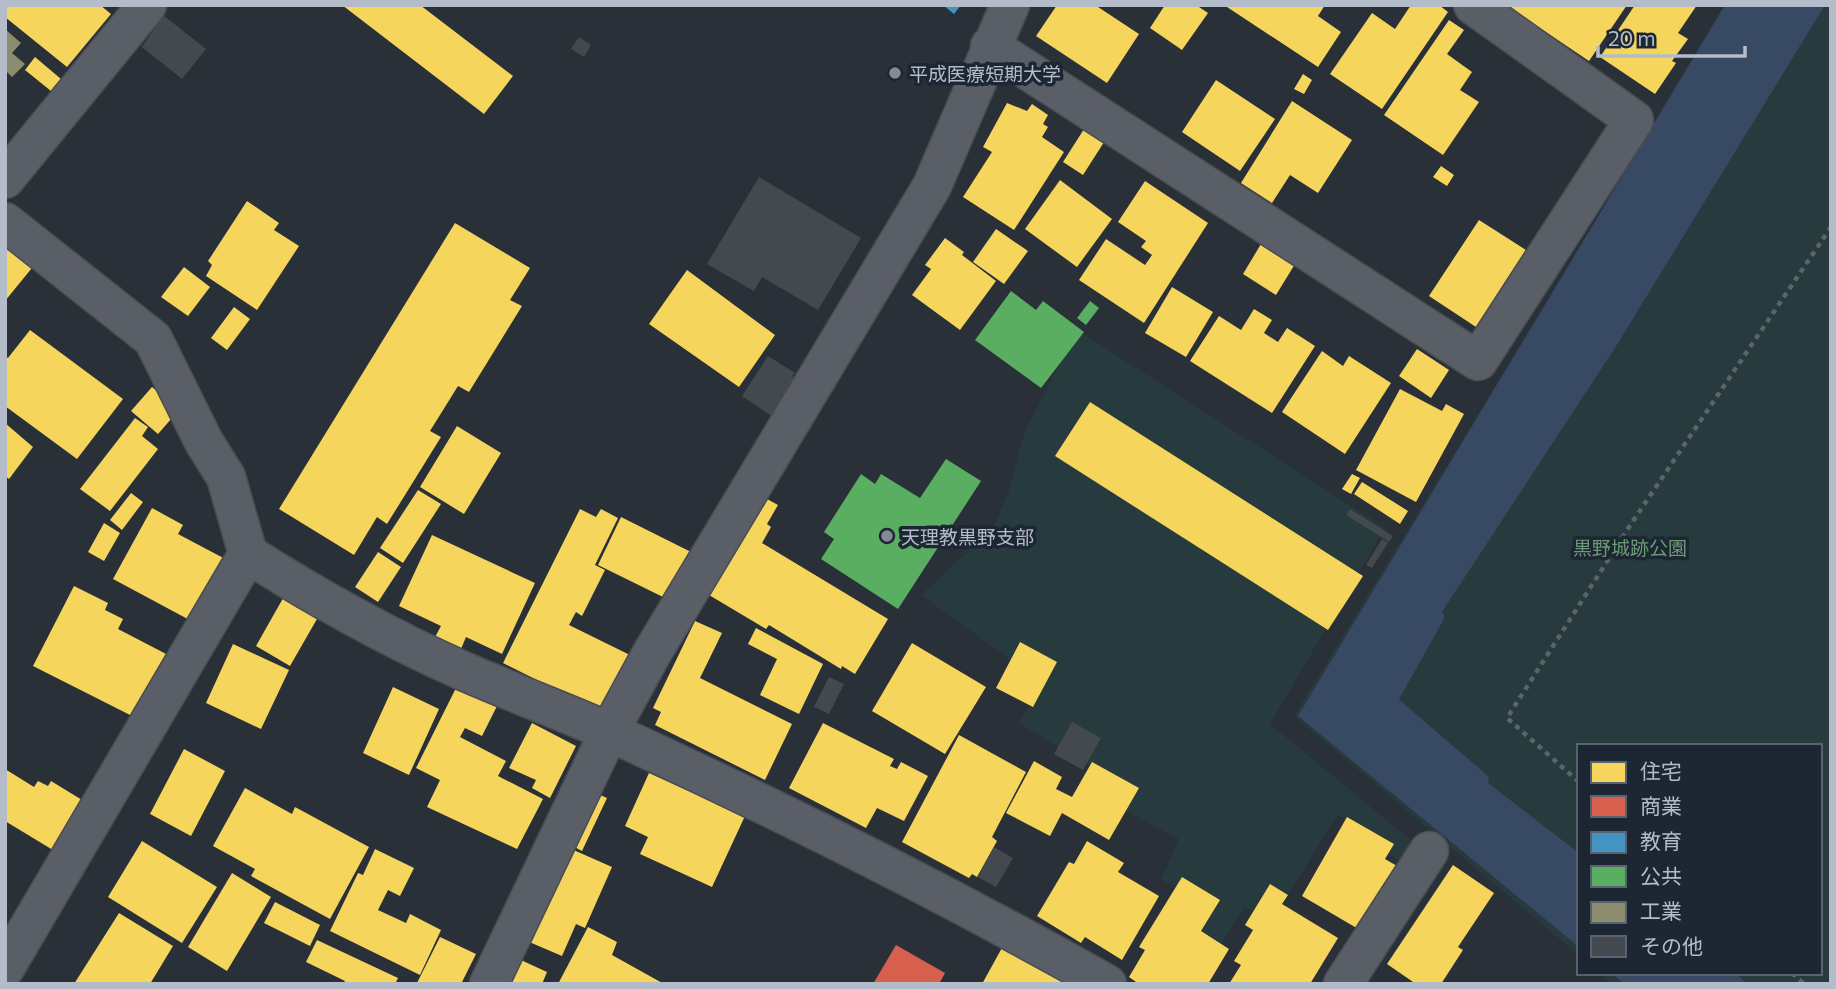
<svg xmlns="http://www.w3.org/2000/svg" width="1836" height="989" viewBox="0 0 1836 989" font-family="Commissioner,'Noto Sans JP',sans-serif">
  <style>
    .green { fill: #273a3e }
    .water { fill: #384963 }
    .homes { fill: #f6d55c }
    .shops { fill: #d6604d }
    .schools { fill: #4393c3 }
    .public { fill: #5aae61 }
    .industry { fill: #8c8c6e }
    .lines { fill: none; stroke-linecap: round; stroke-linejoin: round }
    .stream { stroke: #384963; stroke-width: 14 }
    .building { fill: #444950 }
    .minor-casing { stroke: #484c53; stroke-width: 41 }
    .path { stroke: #5d636a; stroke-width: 4.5; stroke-dasharray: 5 5; stroke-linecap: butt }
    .minor { stroke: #5a5e66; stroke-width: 38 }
    .poi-dot { fill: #848b96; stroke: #1d2633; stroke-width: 2.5 }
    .labels { text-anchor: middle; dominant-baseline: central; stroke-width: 7; stroke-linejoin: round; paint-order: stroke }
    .poi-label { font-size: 19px; fill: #b4bcc9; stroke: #1d2633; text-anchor: start }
    .park-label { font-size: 19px; fill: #6b9a76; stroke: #1d2633 }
  </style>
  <rect width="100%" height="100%" fill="#2a3038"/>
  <path class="green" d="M1724 5H1831V984H1612L1600 973H1820V746H1579V955L1294 716 1639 150Z
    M1077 330 1385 528 1270 724 1412 841 1399 861 1338 814 1275 916 1244 908 1209 963 1186 955 1210 903 1161 880 1179 839 1087 791 1094 769 1019 723 1043 683 921 595 993 528 1010 488 1024 433Z"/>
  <path class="water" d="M1725 5H1825L1615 348 1383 702 1579 853V947L1298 716Z
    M1611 973H1735L1748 984H1624Z"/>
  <path class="homes" d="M5 5H100L111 14 67 67 5 17Z
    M342 5H420L513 76 484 114Z
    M1057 5H1095L1139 34 1107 83 1036 36Z
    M1165 5H1196L1208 13 1182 50 1150 28Z
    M1224 5H1325L1318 16 1341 32 1318 67Z
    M1411 5H1439L1448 12 1382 109 1330 74 1372 13 1395 29Z
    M1506 5H1627L1589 61Z
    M1635 5H1697L1678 33 1688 39 1672 61 1676 63 1655 94 1600 57Z
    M1449 20 1464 30 1447 54 1472 72 1460 90 1479 102 1443 155 1384 115Z
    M35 57 61 79 51 91 25 70Z
    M1303 74 1312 80 1304 94 1294 89Z
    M1216 80 1275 119 1240 171 1182 132Z
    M1292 101 1352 140 1318 193 1290 175 1272 203 1241 183Z
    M1007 103 1027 111 1032 104 1048 115 1043 124 1048 127 1042 137 1064 152 1014 230 963 197 992 152 983 147Z
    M1086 126 1106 139 1083 175 1063 162Z
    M1441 166 1454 175 1447 186 1433 177Z
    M1060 180 1112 219 1077 267 1025 229Z
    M1145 181 1208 223 1144 323 1079 280 1106 239 1145 265 1152 255 1141 247 1146 241 1118 222Z
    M247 201 279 223 274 230 299 246 257 310 206 276 212 265 208 261Z
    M1479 220 1526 250 1476 327 1429 296Z
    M455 223 530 268 510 300 522 306 469 392 458 386 430 431 441 437 387 524 377 517 354 555 279 509Z
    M996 229 1028 251 1004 284 973 262Z
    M945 238 964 252 962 255 996 281 960 330 912 295 931 269 925 265Z
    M5 241 36 263 5 301Z
    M1261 244 1295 264 1276 295 1243 274Z
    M184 267 210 287 188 316 161 297Z
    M687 270 775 335 739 387 649 324Z
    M1172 287 1213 312 1186 357 1145 333Z
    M234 307 250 319 227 350 211 338Z
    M1254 309 1272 320 1264 333 1278 342 1287 328 1315 346 1272 413 1190 361 1219 316 1241 330Z
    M30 330 123 399 77 459 5 406V356L8 358Z
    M1417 349 1449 370 1431 398 1399 376Z
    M1322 351 1343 366 1349 356 1391 383 1345 454 1282 412Z
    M152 387 179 410 158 434 131 411Z
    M1400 389 1442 411 1446 404 1464 414 1416 502 1356 470Z
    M1090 402 1363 576 1328 630 1055 456Z
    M135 418 148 427 142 436 158 449 110 511 80 489Z
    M5 423 33 447 9 479 5 476Z
    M457 426 501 453 464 514 420 487Z
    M1352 474 1360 478 1351 494 1342 489Z
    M1362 482 1408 511 1400 524 1354 494Z
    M418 490 441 504 403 563 380 548Z
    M131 493 143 502 122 530 110 520Z
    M767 499 778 505 767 524 771 527 762 543 888 619 855 674 842 666 841 669 769 625 766 629 709 595Z
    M152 508 183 525 178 534 229 561 197 624 113 579Z
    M580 509 596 517 601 509 618 518 595 565 605 570 582 616 576 612 569 625 634 657 605 714 503 663Z
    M621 517 691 552 667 599 598 565Z
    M104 523 120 533 104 561 88 552Z
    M432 535 535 583 502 654 466 637 461 649 435 637 441 626 399 606Z
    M378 552 401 567 378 602 355 587Z
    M74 586 108 603 105 610 123 619 118 629 170 656 138 719 33 666Z
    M286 593 321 612 290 666 256 646Z
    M695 621 722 633 700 678 792 724 765 780 655 725 661 712 653 708Z
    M756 628 823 664 799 714 760 695 777 659 748 644Z
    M1020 642 1057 662 1033 707 996 688Z
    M912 643 986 687 945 754 872 711Z
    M233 644 289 670 261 729 206 703Z
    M457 686 497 706 482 736 465 728 460 737 506 761 498 776 543 799 517 849 427 807 440 780 416 768Z
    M393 687 439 709 409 775 363 753Z
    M532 723 576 746 550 798 532 788 536 780 509 768Z
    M823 723 894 759 890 766 897 769 901 762 928 776 904 821 877 808 866 828 789 788Z
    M959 735 1026 772 992 837 997 841 977 877 972 874 969 878 902 842Z
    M184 749 225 771 191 836 150 814Z
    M1034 761 1062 777 1056 789 1072 797 1092 762 1139 788 1109 840 1062 813 1050 836 1006 813Z
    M5 769 34 787 38 781 48 786 51 781 87 803 71 861 5 821Z
    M649 773 745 816 712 887 640 854 648 837 625 826Z
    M245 788 292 814 295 807 369 847 330 919 251 876 255 869 213 846Z
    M589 790 607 798 582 851 565 842Z
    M1347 817 1394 844 1385 859 1397 866 1360 930 1302 896Z
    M142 841 217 887 182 943 108 897Z
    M1087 841 1124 863 1118 872 1159 896 1122 960 1085 937 1081 943 1037 916 1069 862 1074 864Z
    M569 848 612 867 585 928 576 924 562 956 527 941Z
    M375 849 414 868 400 896 388 890 378 910 406 923 410 914 441 930 420 975 330 931 358 873 363 875Z
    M1453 865 1494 893 1458 947 1463 950 1441 984H1416L1387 964Z
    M232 873 271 897 227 971 188 947Z
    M1182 877 1220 900 1201 931 1229 949 1208 984H1139L1129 977 1145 950 1139 947Z
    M1270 884 1288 895 1282 904 1338 938 1310 984H1229L1241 965 1234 961 1253 930 1245 925Z
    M275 902 320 925 310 946 264 923Z
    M119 913 173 946 150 984H74Z
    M588 927 617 942 612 955 664 984H558Z
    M440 937 476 954 461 984 417 983Z
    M317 940 398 978 395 984H343L345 981 306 962Z
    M1003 946 1065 981 1064 984H982Z
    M510 955 547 972 542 984H497Z"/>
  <path class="shops" d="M896 945 945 973 939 984H873Z"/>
  <path class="schools" d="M943 5H961L954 14Z"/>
  <path class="public" d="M1011 291 1036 310 1043 301 1084 332 1041 388 975 340Z
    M1090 301 1099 308 1086 325 1077 318Z
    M946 459 981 481 898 609 821 559 834 539 824 532 861 474 875 484 881 474 920 498Z"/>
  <path class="industry" d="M5 29 21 43 12 53 25 64 12 77 5 70Z"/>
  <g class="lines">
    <path class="stream" d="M1437 617 1390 701 1482 780"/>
  </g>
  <path class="building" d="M163 15 206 49 182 79 142 47Z
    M579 37 591 45 584 57 571 49Z
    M759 177 861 238 818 310 762 277 754 291 707 264Z
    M768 356 795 373 792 376 801 381 776 419 742 396Z
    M1350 509 1393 536 1389 542 1346 515Z
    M1382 539 1388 543 1372 568 1366 565Z
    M829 677 844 684 829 714 814 707Z
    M1072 722 1101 738 1083 770 1054 754Z
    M994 847 1013 858 996 887 978 877Z"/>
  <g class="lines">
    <defs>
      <path id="minor" d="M990 46 1478 361 1634 120 1473 5
        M5 179 147 5
        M5 222 153 339 204 442 226 477 248 554C312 595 391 639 461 670 511 692 562 711 612 733 780 810 945 893 1107 984
        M5 968 248 554
        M489 984 609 732 652 653 932 186 1010 5
        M1343 984 1429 851"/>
    </defs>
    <use href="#minor" class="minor-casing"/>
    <path class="path" d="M1579 782 1507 718 1631 524 1831 227
      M1792 973 1804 984"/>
    <use href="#minor" class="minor"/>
  </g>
  <g class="poi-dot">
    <circle cx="895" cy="73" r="7"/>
    <circle cx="887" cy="536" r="7"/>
  </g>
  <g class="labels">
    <g class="poi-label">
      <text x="909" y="73">平成医療短期大学</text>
      <text x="901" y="536">天理教黒野支部</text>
    </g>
    <g class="park-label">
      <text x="1630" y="547">黒野城跡公園</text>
    </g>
  </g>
  <rect width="1836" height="989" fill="none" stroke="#b4bcc9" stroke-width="14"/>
  <rect x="1577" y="744" width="245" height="231" fill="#1d2633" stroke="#59626f" stroke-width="2"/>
  <rect x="1591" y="762" width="35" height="21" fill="#f6d55c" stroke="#59626f" stroke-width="2"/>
  <text x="1640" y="779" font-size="21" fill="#b4bcc9">住宅</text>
  <rect x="1591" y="796" width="35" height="21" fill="#d6604d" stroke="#59626f" stroke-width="2"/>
  <text x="1640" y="814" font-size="21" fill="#b4bcc9">商業</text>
  <rect x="1591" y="832" width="35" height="21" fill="#4393c3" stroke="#59626f" stroke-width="2"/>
  <text x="1640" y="849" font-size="21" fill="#b4bcc9">教育</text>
  <rect x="1591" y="866" width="35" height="21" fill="#5aae61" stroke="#59626f" stroke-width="2"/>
  <text x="1640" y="884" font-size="21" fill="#b4bcc9">公共</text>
  <rect x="1591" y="902" width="35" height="21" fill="#8c8c6e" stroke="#59626f" stroke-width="2"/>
  <text x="1640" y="919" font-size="21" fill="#b4bcc9">工業</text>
  <rect x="1591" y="936" width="35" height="21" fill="#444950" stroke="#59626f" stroke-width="2"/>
  <text x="1640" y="954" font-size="21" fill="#b4bcc9">その他</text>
  <path d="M1598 46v10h147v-10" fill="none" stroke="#b4bcc9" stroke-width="3.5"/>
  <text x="1608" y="46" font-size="21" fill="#b4bcc9" stroke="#1d2633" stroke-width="5" paint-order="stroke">20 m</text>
</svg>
